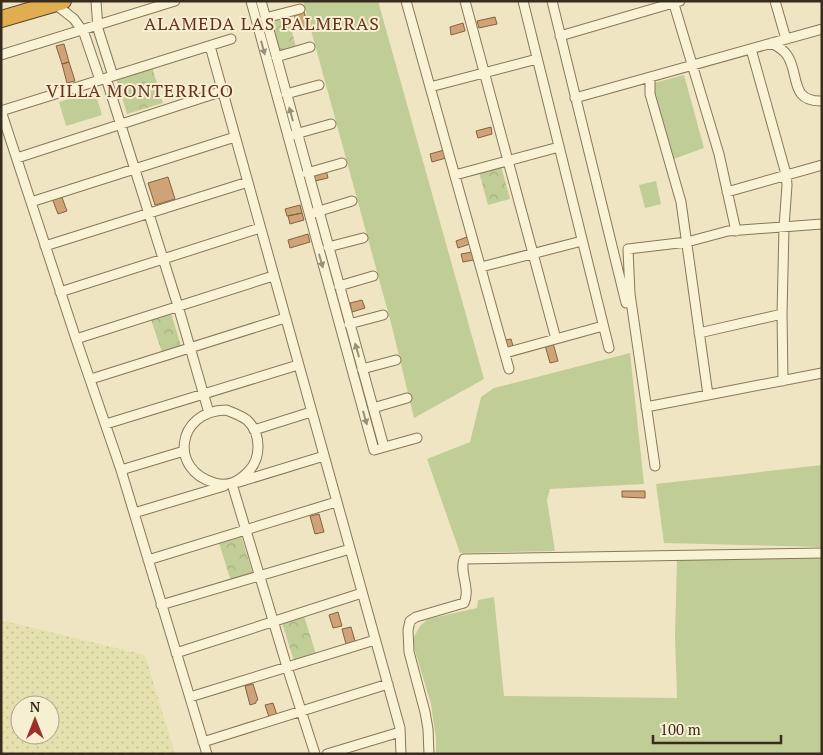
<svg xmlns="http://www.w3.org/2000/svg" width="823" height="755" viewBox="0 0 823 755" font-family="'PT Serif',serif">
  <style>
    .farmland { fill: url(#farmland-dots); fill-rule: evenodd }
    .green { fill: #c1cd96 }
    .park { fill: url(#park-crowns) }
    .building { fill: #cea377; stroke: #88623e }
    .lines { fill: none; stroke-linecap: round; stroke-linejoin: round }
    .street-casing { stroke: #897759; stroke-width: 11 }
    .highway-casing { stroke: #56442d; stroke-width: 18 }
    .street { stroke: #f9f2d5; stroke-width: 9 }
    .highway { stroke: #e0ae51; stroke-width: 16 }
    .oneway { fill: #989079 }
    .labels { text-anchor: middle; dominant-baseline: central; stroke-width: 4; stroke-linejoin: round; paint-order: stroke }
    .neighbourhood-label { font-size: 18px; letter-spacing: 1px; fill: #66321c; stroke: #f6efd2 }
  </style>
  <defs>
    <pattern id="farmland-dots" width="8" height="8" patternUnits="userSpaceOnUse" patternTransform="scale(1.25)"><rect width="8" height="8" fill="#e5e1af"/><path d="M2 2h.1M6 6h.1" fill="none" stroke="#c5c196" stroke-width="1.8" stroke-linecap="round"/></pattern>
    <pattern id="park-crowns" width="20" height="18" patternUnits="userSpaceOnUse" patternTransform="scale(1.25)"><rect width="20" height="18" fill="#c1cd96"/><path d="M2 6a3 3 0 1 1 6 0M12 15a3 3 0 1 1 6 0" fill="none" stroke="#a7b081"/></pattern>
  </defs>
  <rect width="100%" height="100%" fill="#efe5c2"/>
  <path class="farmland" d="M1 620 145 655 175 754H1ZM20 705H50V735H20Z"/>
  <path class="green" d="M303 1H378L484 379 414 418 391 323Z
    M684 75 704 148 671 160 650 84Z
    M95 91 102 115 66 126 59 102Z
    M656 181 661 204 645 208 639 185Z
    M630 353 644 484 550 489 547 500 555 551 460 553 427 459 470 442 481 397 494 388Z
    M822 465V547L664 543 656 484Z
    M822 558V754H436V739L431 704 415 651 413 639 420 626 428 619 477 608 478 600 494 597 504 696 677 698 675 636 677 559Z"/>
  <path class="park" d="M288 16 296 47 279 51 270 21Z
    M152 67 163 103 127 114 116 78Z
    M501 166 510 199 488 205 479 172Z
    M170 310 181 346 162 352 150 317Z
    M241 536 253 574 231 581 219 543Z
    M304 616 316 654 294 661 282 623Z"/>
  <path class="building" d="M304 12 309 28 299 31 294 14Z
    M495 17 497 24 479 28 477 21Z
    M463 23 465 31 451 35 450 27Z
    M64 44 69 62 62 64 56 46Z
    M69 62 75 81 67 83 62 64Z
    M491 127 492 134 478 138 476 131Z
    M444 150 446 158 432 162 430 154Z
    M326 170 328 178 315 181 313 174Z
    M168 177 175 199 155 205 148 183Z
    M61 195 67 211 58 214 52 198Z
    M300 205 302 213 287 216 285 209Z
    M302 213 304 220 290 224 288 216Z
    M308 234 310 242 290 248 288 240Z
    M467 237 470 244 458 248 456 241Z
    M472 252 474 260 463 262 461 254Z
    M362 300 365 308 352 312 350 303Z
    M511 339 513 346 507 347 505 340Z
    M553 343 558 361 550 363 545 345Z
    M622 491H645V498L622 497Z
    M319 514 324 532 315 534 310 516Z
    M338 612 342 626 333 628 329 615Z
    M351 627 355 641 346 644 342 629Z
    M253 684 258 700 256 701V703L250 705 245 686Z
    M273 703 277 715 269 717 265 705Z"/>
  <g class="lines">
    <defs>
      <path id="street" d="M96 1 98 29 113 76
        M251 1 374 450 417 438
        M261 1 384 447
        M406 1 509 369
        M465 1 556 339
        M523 1 609 348
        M552 1 626 303
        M673 1 719 154 736 231
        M775 1 786 39
        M55 4 74 19 84 33 100 80
        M265 18 300 9
        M560 36 680 1
        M771 43C777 46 783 49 787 55 800 74 789 102 822 101
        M210 46 400 728 401 754
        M751 49 786 174 787 185 784 227 782 314 783 381
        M1 55 175 1
        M276 57 310 47
        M106 78 178 306 209 413
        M650 78V94L681 202 708 395
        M430 87 537 59
        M286 94 319 85
        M575 98 822 29
        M1 111 76 339 121 470 207 754
        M1 111 231 39
        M292 135 331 124
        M17 158 223 91
        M307 173 342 163
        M455 175 559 147
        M727 192 822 165
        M31 202 235 137
        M313 213 352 201
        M45 246 248 182
        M328 247 363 238
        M481 267 582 241
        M339 286 373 276
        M60 292 260 228
        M349 324 383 315
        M699 333 782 314
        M76 339 273 276
        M505 353 603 326
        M362 369 396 360
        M91 379 285 318
        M646 407 822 373
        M373 408 407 398
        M226 410C234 413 240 415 247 420 261 433 262 458 248 472 239 481 229 487 215 483 169 471 176 411 226 410Z
        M106 424 298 365
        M254 430 311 412
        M655 466 630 294 628 249 687 242 728 231 822 224
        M121 470 184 451
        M239 482 324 456
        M232 484 287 667 315 754
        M134 513 224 486
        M148 560 336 502
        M161 605 350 549
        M176 653 362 593
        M190 697 375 640
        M203 742 388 684
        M327 754 400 732
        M429 754 428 729 425 712 409 652 408 630 410 621 416 617 464 603C471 589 459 573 464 559L822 553"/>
      <path id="highway" d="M1 19 63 1"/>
    </defs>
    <use href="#street" class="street-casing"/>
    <use href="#highway" class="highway-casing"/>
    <use href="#street" class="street"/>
    <use href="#highway" class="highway"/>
  </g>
  <defs><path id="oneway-solid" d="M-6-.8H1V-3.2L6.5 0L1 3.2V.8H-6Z" transform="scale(1.25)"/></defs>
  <g class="oneway">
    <use href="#oneway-solid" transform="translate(263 48) rotate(75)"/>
    <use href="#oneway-solid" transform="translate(291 114) rotate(-105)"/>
    <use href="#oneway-solid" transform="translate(321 261) rotate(74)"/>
    <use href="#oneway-solid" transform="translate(357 350) rotate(-106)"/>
    <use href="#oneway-solid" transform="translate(365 418) rotate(74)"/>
  </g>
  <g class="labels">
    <g class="neighbourhood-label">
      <text x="262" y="23">ALAMEDA LAS PALMERAS</text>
      <text x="140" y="90">VILLA MONTERRICO</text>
    </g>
  </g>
  <rect width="823" height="755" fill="none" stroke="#382d1d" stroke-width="5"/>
  <g transform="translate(35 720)"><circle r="24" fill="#f6efd2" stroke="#aaa18a"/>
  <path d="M0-4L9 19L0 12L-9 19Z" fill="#993128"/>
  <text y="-8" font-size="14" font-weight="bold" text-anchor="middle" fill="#382d1d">N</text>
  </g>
  <path d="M653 735v8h128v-8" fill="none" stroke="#382d1d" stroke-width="2.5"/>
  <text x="660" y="735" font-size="15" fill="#382d1d" stroke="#f6efd2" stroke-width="4" paint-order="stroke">100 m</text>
</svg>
